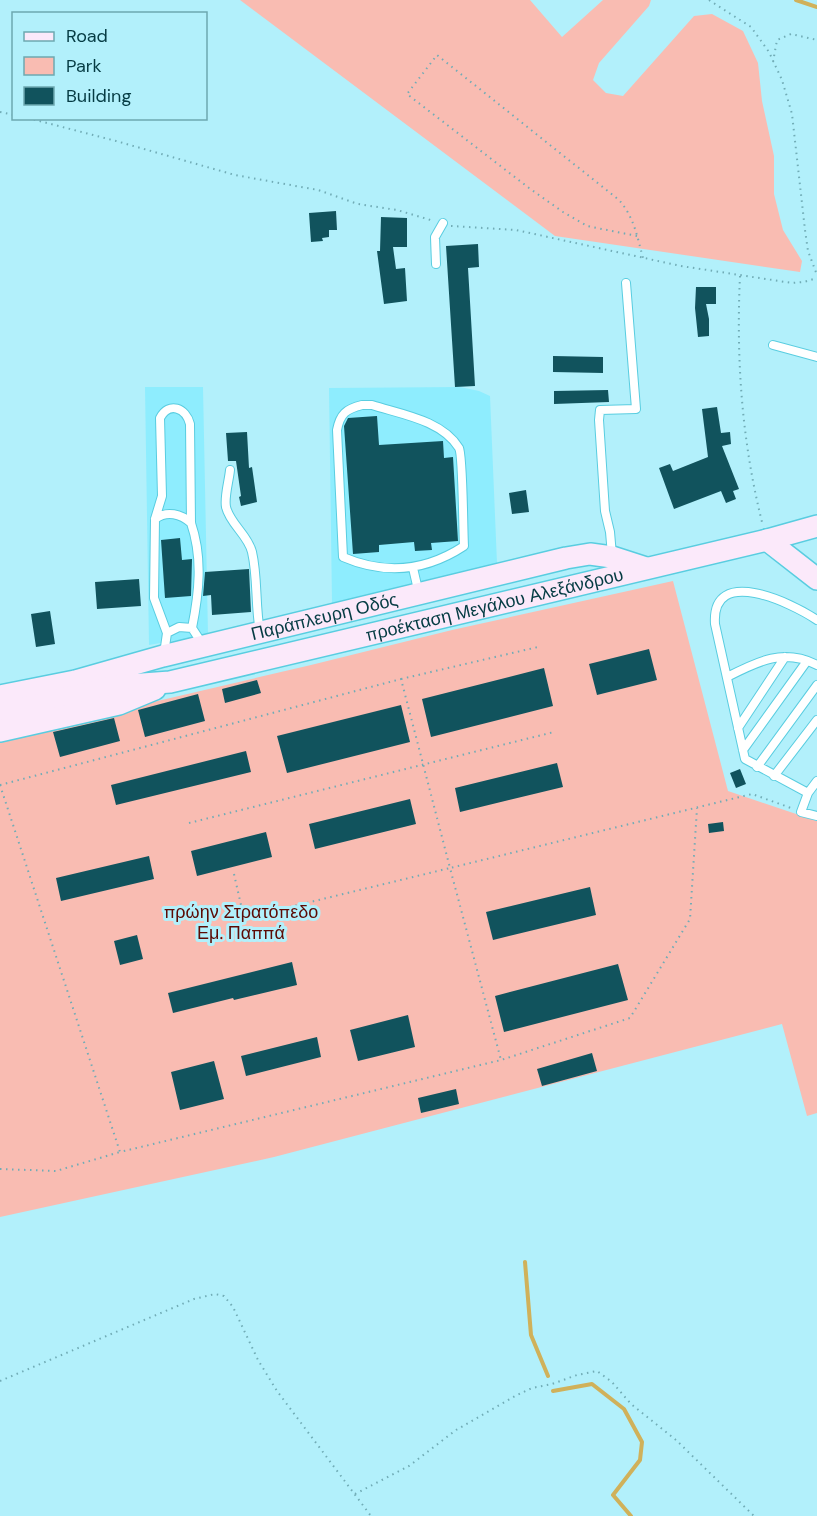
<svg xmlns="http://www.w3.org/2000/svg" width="817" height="1516" viewBox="0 0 817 1516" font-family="'DM Sans',sans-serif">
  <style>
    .built { fill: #8eedfe }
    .green { fill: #f9bcb2 }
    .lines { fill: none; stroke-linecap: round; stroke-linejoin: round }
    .stream { stroke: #d0b15a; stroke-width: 4 }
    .building { fill: #11535d }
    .lane-casing { stroke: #59cde0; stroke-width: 10 }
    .secondary-casing { stroke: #59cde0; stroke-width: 24 }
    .path { stroke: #71acb6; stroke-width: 2; stroke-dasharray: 1.5 4.5; stroke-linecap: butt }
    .lane { stroke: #fff; stroke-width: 8 }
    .secondary { stroke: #fbe9fa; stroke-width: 21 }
    .labels { text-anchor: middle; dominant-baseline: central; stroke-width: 6; stroke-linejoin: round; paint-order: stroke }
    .street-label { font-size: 18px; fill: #053b43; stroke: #b2f0fb }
    .park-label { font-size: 18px; fill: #5c0b05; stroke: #b2f0fb }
  </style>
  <rect width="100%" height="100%" fill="#b2f0fb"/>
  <path class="built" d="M145 387H203L208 635 149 645Z
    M460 387 479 391 490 396 497 563 332 603 329 388Z"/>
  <path class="green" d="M240 0H530L562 37 603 0H651L649 6 599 63 593 80 606 93 623 96 694 16 712 14 743 31 758 63 762 101 774 156V194L783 230 802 261 800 272 555 236Z
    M673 581 728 791 817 821V1113L807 1116 782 1024 274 1157 0 1217V733L119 710 311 665 452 630Z"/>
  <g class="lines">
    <path class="stream" d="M796 0 817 7
      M525 1262 531 1335 548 1376
      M553 1391 592 1384 624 1409 642 1442 640 1460 613 1495 631 1516"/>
  </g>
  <path class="building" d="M336 211 337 230H329V237L322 238 323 241 311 242 309 213Z
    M381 217 407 218V247H393L396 269 405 268 407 301 384 304 377 251H380Z
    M478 244 479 267 468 268 475 386 455 387 446 246Z
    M696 287H716V304H706L709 319V336L698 337 695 308Z
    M553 356 603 357V373L553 372Z
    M608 390 609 402 554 404V391Z
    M717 407 721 433 730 432 731 444 722 446 739 489 733 491 736 499 726 503 721 491 674 509 659 468 670 464 673 471 708 457 702 409Z
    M377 416 379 445 443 441 444 458 453 457 458 541 431 543 432 550 415 551 414 542 379 545V552L353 554 344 426 348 418Z
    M247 432 249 468 252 467 257 502 241 506 239 497 241 496 236 461H228L226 433Z
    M526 490 529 512 512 514 509 493Z
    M180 538 182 560 192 559 191 596 165 598 161 540Z
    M249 569 251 612 212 615 211 595 203 596 205 572Z
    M139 579 141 606 97 609 95 582Z
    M50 611 55 644 36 647 31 614Z
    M649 649 657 680 597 695 589 664Z
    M544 668 553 706 431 737 422 699Z
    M257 680 261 693 225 703 222 689Z
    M198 694 205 721 145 737 138 710Z
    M401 705 410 742 287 773 277 736Z
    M114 718 120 741 60 757 53 732Z
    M246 751 251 772 116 805 111 785Z
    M557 763 563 787 460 812 455 788Z
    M740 769 746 784 736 788 730 773Z
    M410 799 416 824 315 849 309 824Z
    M723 822 724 831 709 833 708 824Z
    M266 832 272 857 197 876 191 851Z
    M149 856 154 879 61 901 56 878Z
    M590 887 596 915 493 940 486 912Z
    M137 935 143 959 120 965 114 941Z
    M292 962 297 985 234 1000 233 998 173 1013 168 993Z
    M618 964 628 1000 504 1032 495 996Z
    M408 1015 415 1047 358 1061 350 1030Z
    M317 1037 321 1057 246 1076 241 1056Z
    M592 1053 597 1071 542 1086 537 1069Z
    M214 1061 224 1099 180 1110 171 1072Z
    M456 1089 459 1104 421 1113 418 1098Z"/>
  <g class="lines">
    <defs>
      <path id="lane" d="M436 264 435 237 443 223
        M773 345 817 357
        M362 405H372C400 414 442 420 459 448 463 455 463 531 464 546 426 571 385 575 343 557L337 430C340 414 346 409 362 405Z
        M230 470C229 481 224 497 226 507 230 524 248 535 252 552 258 578 255 605 260 632
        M155 519C167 510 181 514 191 523
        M612 555 610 532 605 511 599 420 600 410 636 409 626 283
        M413 568 419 594
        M167 633 179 627 192 628
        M164 654 167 633 154 598 155 519 162 496 160 418C169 401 186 408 190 424L191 523C203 558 199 593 192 628L203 645
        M727 677C758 661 784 648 817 665
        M738 728 785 657
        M743 750 807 661
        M757 767 817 685
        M774 776 817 720
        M817 781 808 793 801 812 817 816
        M808 793 745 759 715 624C711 564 792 603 817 620"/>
      <g id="secondary">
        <path d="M767 540 817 579"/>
        <path id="s1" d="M0 696 75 681 163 656 566 558 590 554 612 557 646 568"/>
        <path id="s2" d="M0 714 116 686 170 682 767 540 817 526"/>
        <path d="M0 731 119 704 155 689"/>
      </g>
    </defs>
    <use href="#lane" class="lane-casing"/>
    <use href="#secondary" class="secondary-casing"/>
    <path class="path" d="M709 0 751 27 769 52 782 80 792 114 805 230 808 251 817 275
      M773 62 777 40 791 34 817 40
      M0 112 14 115
      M28 118 116 141 235 175 318 190 358 204 397 210 434 221
      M451 226 516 230 681 266 792 283 804 282 817 278
      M637 236 587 226 563 212 529 188 407 94 437 55 619 200C634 217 637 236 643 258
      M740 276C736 360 742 444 763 526
      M401 679 538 647
      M0 785 120 1152 501 1060 630 1018 690 919 697 808
      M0 785 401 679 450 868 752 794 791 808
      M189 823 554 732
      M234 874 241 905 257 915 450 868 501 1060
      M0 1169 56 1171 120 1152
      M0 1381 194 1299 215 1294 224 1296 233 1307 258 1360 277 1391 371 1516
      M355 1494 409 1466 456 1430 515 1396 532 1388 552 1384 577 1375 597 1371 612 1382 631 1404 676 1440 754 1516"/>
    <use href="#lane" class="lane"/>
    <use href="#secondary" class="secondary"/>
  </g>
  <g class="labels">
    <g class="street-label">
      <text stroke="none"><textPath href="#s2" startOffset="507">προέκταση Μεγάλου Αλεξάνδρου</textPath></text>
      <text stroke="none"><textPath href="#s1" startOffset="334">Παράπλευρη Οδός</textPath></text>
    </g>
    <g class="park-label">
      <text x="241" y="912">πρώην Στρατόπεδο<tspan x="241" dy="21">Εμ. Παππά</tspan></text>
    </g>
  </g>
  <rect x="12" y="12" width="195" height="108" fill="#b2f0fb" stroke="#6da8b1" stroke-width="1.5"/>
  <rect x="24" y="32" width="30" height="9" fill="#fbe9fa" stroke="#6da8b1" stroke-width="1.5"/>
  <text x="66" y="42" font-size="18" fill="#053b43">Road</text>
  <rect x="24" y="57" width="30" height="18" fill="#f9bcb2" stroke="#6da8b1" stroke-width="1.5"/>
  <text x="66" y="72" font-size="18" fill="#053b43">Park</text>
  <rect x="24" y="87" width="30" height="18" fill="#11535d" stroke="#6da8b1" stroke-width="1.5"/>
  <text x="66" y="102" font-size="18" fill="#053b43">Building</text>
</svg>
